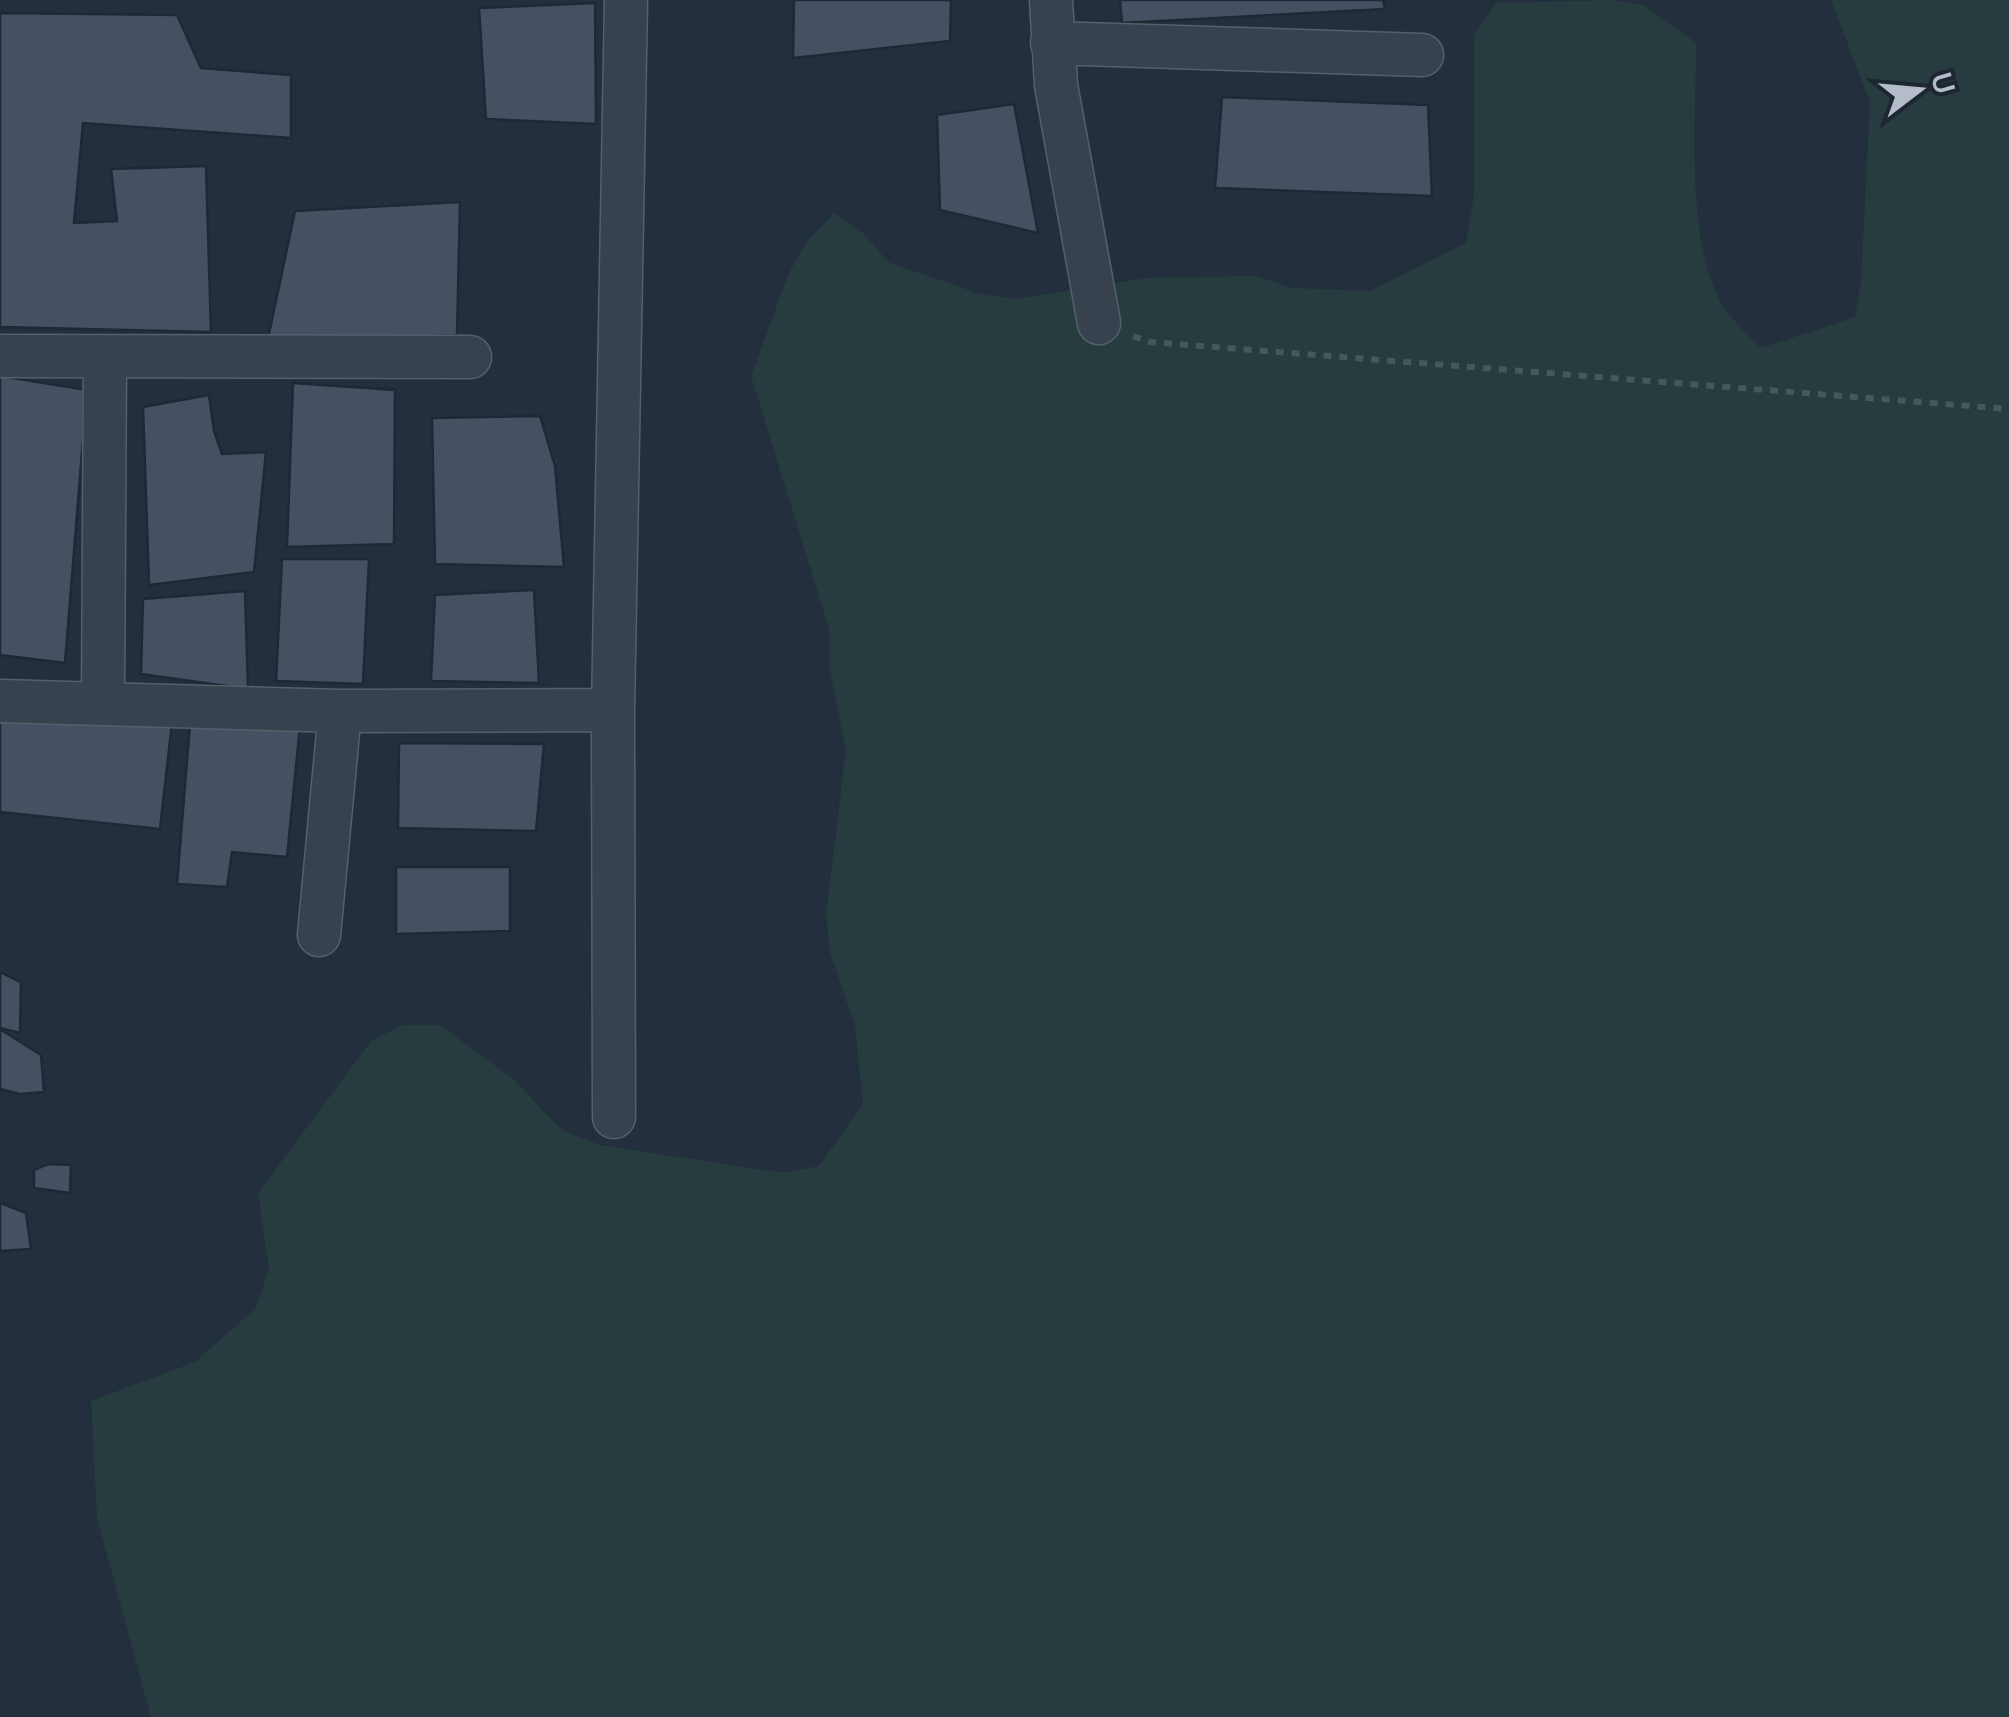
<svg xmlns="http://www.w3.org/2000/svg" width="2009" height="1717" viewBox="0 0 2009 1717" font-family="Lato,sans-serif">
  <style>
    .green { fill: #263c3f }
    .building { fill: #455162; stroke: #1f2835; stroke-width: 2.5 }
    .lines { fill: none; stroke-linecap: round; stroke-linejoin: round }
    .street-casing { stroke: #565f6c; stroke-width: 45 }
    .path { stroke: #44595c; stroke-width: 6; stroke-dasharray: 8 8; stroke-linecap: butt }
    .street { stroke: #38414e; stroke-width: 42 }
  </style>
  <rect width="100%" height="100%" fill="#242f3e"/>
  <path class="green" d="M1611 0 1643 5 1696 43C1696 118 1686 227 1717 295 1727 316 1745 332 1761 348L1855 317 1861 281 1870 102 1831 0H2009V1717H151L97 1518 91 1401 195 1362 256 1308 269 1269 258 1193 371 1041 403 1025H440L512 1078 563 1131 600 1145 784 1173 819 1166 863 1104 855 1026 830 952 826 913 846 751 830 671 829 629 751 376 789 273 807 241 834 213 864 234 888 262 980 294 1014 299 1147 278 1256 276 1293 288 1370 291 1466 243 1474 196V35L1496 3Z"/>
  <path class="building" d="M794 0H951L950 41 793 58Z
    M1120 0H1383L1385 9 1122 23Z
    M595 3 596 124 486 119 479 8Z
    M0 13 177 15 201 68 291 75V138L83 123 74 223 117 221 111 169 206 166 211 332 0 327Z
    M1222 97 1428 105 1432 196 1215 188Z
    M1014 104 1038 233 940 210 937 115Z
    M460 202 457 335 267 343 295 211Z
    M0 376 87 390 65 663 0 655Z
    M293 383 395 390 394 544 287 547Z
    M209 395 214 431 222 454 266 452 254 572 149 585 143 407Z
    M540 416 555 466 564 567 435 564 432 418Z
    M282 559H369L363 684 276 681Z
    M534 590 539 683 431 681 435 595Z
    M245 591 248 689 141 674 143 599Z
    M0 718 172 723 160 829 0 812Z
    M190 724 300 726 287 857 232 852 227 887 177 884Z
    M399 743 544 744 536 831 398 828Z
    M396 867H510V931L396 934Z
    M0 972 21 982 20 1033 0 1028Z
    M0 1029 41 1055 44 1092 20 1094 0 1089Z
    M48 1164 71 1165 70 1193 34 1188V1170Z
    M0 1203 26 1213 31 1249 0 1251Z"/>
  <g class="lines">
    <defs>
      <path id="street" d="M1051 0 1056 85 1099 323
        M1052 43 1422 55
        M0 356 470 357
        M0 701 340 711 613 710
        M103 703 105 357
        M319 935 340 711
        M614 1117 613 710 626 0"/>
    </defs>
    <use href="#street" class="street-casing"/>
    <path class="path" d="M1133 336 1150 342 2009 409"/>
    <use href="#street" class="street"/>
  </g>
  <g transform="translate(1919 90) rotate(74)" stroke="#1d2633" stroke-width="8" paint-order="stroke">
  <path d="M0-8L18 38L0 25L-18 38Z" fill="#b4bcc9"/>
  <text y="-15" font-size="28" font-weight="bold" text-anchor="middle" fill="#b4bcc9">U</text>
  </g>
</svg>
